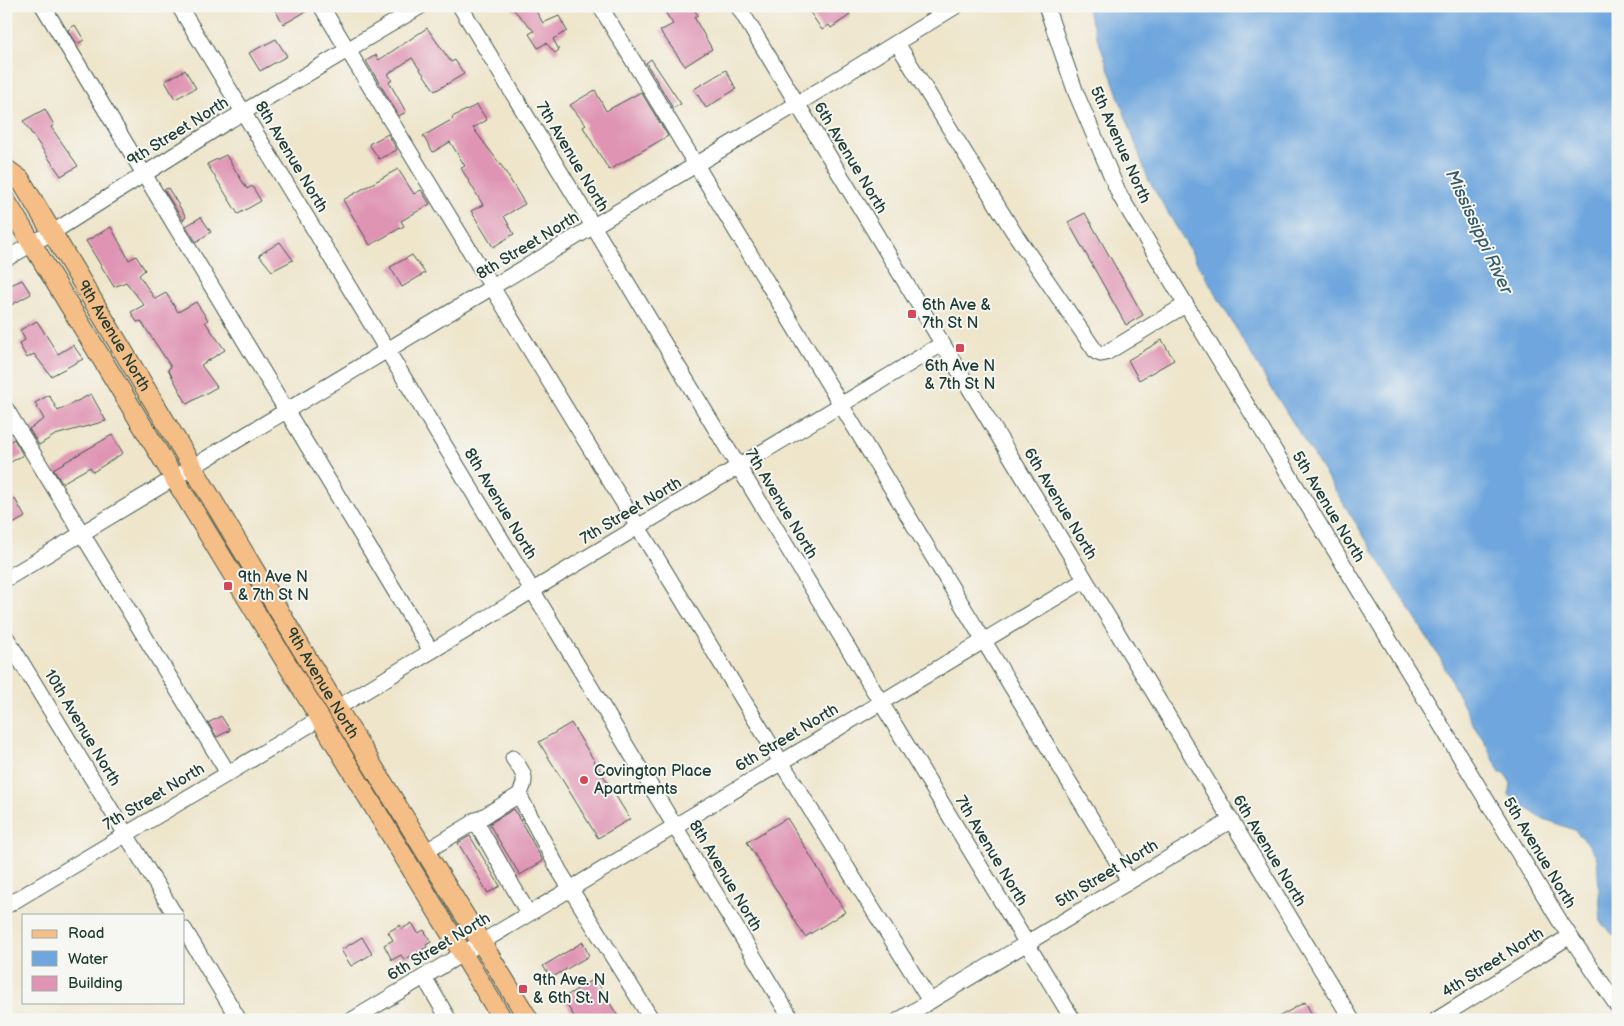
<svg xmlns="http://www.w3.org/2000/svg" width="1624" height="1026" viewBox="0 0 1624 1026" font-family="'Balsamiq Sans',sans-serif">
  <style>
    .water { fill: #6ea6dd; stroke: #467288 }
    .building { fill: #df94b3 }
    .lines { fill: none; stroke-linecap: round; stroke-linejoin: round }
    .minor-casing { stroke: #3e564b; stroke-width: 17 }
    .major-casing { stroke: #3e564b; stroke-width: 21 }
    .minor { stroke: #fff; stroke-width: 15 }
    .major { stroke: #f6be87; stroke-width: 19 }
    .poi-dot { fill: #d1495b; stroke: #f6f6f2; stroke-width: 2 }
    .labels { text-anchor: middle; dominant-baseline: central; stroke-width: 4; stroke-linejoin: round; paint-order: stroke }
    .street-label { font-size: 16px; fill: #1f3d34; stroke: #f6f6f2 }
    .poi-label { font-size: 16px; fill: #1f3d34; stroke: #f6f6f2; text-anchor: start }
    .water-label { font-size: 18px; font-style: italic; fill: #375c67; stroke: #f6f6f2 }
  </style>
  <rect width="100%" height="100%" fill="#f6f6f2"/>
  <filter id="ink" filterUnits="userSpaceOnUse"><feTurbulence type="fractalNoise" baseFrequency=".02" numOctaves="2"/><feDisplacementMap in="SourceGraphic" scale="10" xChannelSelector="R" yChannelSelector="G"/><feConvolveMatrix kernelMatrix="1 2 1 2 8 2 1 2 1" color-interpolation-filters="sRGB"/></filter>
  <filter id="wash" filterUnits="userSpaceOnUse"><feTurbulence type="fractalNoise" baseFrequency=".0096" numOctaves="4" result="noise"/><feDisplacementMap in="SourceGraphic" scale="20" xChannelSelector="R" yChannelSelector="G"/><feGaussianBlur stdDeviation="1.12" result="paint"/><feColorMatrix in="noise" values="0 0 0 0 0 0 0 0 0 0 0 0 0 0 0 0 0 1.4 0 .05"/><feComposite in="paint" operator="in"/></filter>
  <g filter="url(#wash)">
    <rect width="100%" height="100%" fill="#eee5cb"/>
    <path class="water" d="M1086 6H1618V939L1601 923 1597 858 1587 842 1574 830 1539 817 1509 795 1511 783 1505 774 1500 773 1485 742 1473 725 1440 658 1267 381 1148 179Z"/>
    <g id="blocks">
      <path class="building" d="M272 6H312V8L284 24Z
        M510 6H533L543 23 559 16 567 31 553 39 559 50 555 53 546 43 538 48 529 34 534 31Z
        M676 6H691L698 15 694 17 712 49 685 66 660 31 673 24 665 12Z
        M819 6H845L850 15 831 28 829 25 822 30 810 12Z
        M75 25 84 40 77 44 68 30Z
        M427 28 451 62 455 60 464 74 435 91 412 58 388 74 392 80 389 82 406 112 399 116 366 61 376 55 379 60Z
        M276 39 287 56 260 71 249 53Z
        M651 59 681 104 673 108 646 63Z
        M185 70 196 88 175 99 165 81Z
        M726 70 736 89 706 108 694 89Z
        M595 90 606 111 641 92 668 136 609 170 583 127 586 125 570 105Z
        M477 105 487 120 473 128 503 168 525 204 504 216 514 234 493 247 471 211 483 205 461 168 465 166 450 142 433 152 423 136 453 119 452 117Z
        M45 109 54 125 51 127 78 166 61 176 23 121Z
        M388 134 397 150 379 159 369 144Z
        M226 155 247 189 252 186 261 201 238 214 207 164Z
        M398 169 414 194 421 190 430 204 401 221 404 226 370 245 343 200Z
        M168 188 186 217 183 220 164 190Z
        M1085 213 1143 315 1126 325 1068 222Z
        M201 217 211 232 196 242 186 226Z
        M111 227 129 260 136 256 145 270 139 275 155 299 166 293 178 312 196 302 208 320 205 322 225 350 201 365 217 387 187 404 168 369 171 367 141 321 137 322 131 312 144 305 126 282 114 287 86 241Z
        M280 242 293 260 272 271 259 255Z
        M412 255 425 273 402 287 390 267Z
        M22 280 31 294 6 308V287Z
        M37 321 58 354 73 345 83 359 51 376 34 354 27 358 19 344 25 340 20 330Z
        M1162 340 1174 360 1139 380 1128 360Z
        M91 394 106 421 55 435 39 445 29 429 44 419 35 403 49 395 58 411Z
        M112 435 123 453 93 472 90 467 62 483 53 469Z
        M14 439 23 455 6 465V444Z
        M15 499 25 517 6 528V504Z
        M221 716 230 730 217 737 208 723Z
        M571 723 630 819 598 838 539 742Z
        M514 809 543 861 520 875 489 824Z
        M787 818 845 912 805 937 747 842Z
        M470 836 500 886 488 893 458 843Z
        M412 923 418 933 424 930 431 942 426 945 427 947 404 960 401 955 392 960 384 945 393 940 388 932 400 925 402 929Z
        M362 937 372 954 351 966 341 950Z
        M583 942 589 956 551 978 543 966Z
        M595 978 620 1020H576L563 998Z
        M1305 1002 1315 1020H1273Z"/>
    </g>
  </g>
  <g filter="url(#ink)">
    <use href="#blocks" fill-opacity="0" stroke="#3e564b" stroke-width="1"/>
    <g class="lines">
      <defs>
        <path id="minor" d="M43 6 431 651
          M179 6 792 1020
          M321 6 781 762 930 1001
          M460 6 1073 1020
          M600 6 1129 881
          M738 6 1352 1020
          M1046 6 1076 93 1120 196 1561 923 1618 1007
          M897 43 1013 231 1096 352 1101 354 1106 353 1185 305
          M6 259 61 227 225 123 421 6
          M6 409 228 773
          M6 579 797 104 956 6
          M6 637 175 915
          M337 708 942 344
          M513 758C523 773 529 777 519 795
          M475 820 528 913
          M425 852 519 795 560 872 652 1020
          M6 906 321 718
          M184 929 239 1020
          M424 977 449 1020
          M352 1020 1085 580
          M899 1020 1230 821
          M1436 1020 1570 936"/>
        <g id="major">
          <path id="s1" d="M6 169 20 179 337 708 529 1020"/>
          <path d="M6 201 503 1020"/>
        </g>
      </defs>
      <use href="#minor" class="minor-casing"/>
      <use href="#major" class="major-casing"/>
      <use href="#minor" class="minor"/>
      <use href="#major" class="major"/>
    </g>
  </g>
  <g class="poi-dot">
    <rect x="907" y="309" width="10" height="10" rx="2.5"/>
    <rect x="955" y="343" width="10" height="10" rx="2.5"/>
    <rect x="223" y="581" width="10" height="10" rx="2.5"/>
    <circle cx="584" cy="780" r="5"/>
    <rect x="518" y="984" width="10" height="10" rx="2.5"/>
  </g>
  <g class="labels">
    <g class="street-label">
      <text transform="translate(178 132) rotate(-32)">9th Street North</text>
      <text transform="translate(1120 145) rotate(66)">5th Avenue North</text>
      <text transform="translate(291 157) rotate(59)">8th Avenue North</text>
      <text transform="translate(572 157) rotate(59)">7th Avenue North</text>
      <text transform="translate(850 158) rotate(59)">6th Avenue North</text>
      <text transform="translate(528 246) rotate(-31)">8th Street North</text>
      <text stroke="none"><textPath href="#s1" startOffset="200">9th Avenue North</textPath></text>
      <text transform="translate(500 504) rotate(59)">8th Avenue North</text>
      <text transform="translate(781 504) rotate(59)">7th Avenue North</text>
      <text transform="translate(1060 504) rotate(59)">6th Avenue North</text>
      <text transform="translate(1328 507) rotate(59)">5th Avenue North</text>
      <text transform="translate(631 511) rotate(-31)">7th Street North</text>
      <text stroke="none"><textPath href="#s1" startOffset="605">9th Avenue North</textPath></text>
      <text transform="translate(82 728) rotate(59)">10th Avenue North</text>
      <text transform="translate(787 738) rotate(-31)">6th Street North</text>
      <text transform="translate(154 797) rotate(-31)">7th Street North</text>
      <text transform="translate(991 851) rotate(59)">7th Avenue North</text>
      <text transform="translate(1269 851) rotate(59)">6th Avenue North</text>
      <text transform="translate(1539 853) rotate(59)">5th Avenue North</text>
      <text transform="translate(1107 874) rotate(-31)">5th Street North</text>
      <text transform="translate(725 876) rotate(59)">8th Avenue North</text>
      <text transform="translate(439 947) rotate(-31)">6th Street North</text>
      <text transform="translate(1493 963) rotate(-32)">4th Street North</text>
    </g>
    <g class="poi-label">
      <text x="922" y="305">6th Ave &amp;<tspan x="922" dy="18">7th St N</tspan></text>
      <text x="960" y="366" text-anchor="middle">6th Ave N<tspan x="960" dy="18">&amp; 7th St N</tspan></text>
      <text x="238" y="577">9th Ave N<tspan x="238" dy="18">&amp; 7th St N</tspan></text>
      <text x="594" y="771">Covington Place<tspan x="594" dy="18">Apartments</tspan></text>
      <text x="533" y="980">9th Ave. N<tspan x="533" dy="18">&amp; 6th St. N</tspan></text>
    </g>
    <g class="water-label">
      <text transform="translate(1479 232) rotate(65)">Mississippi River</text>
    </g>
  </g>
  <rect width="1624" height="1026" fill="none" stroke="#f6f6f2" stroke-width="25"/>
  <rect x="22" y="914" width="162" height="90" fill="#f6f6f2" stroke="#a0aca6"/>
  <rect x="32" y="930" width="25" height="8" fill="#f6be87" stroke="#a0aca6"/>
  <text x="68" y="938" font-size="15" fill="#1f3d34">Road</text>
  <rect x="32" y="951" width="25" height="15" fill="#6ea6dd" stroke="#a0aca6"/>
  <text x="68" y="964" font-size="15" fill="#1f3d34">Water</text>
  <rect x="32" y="976" width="25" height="15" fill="#df94b3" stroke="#a0aca6"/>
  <text x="68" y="988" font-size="15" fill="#1f3d34">Building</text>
</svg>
